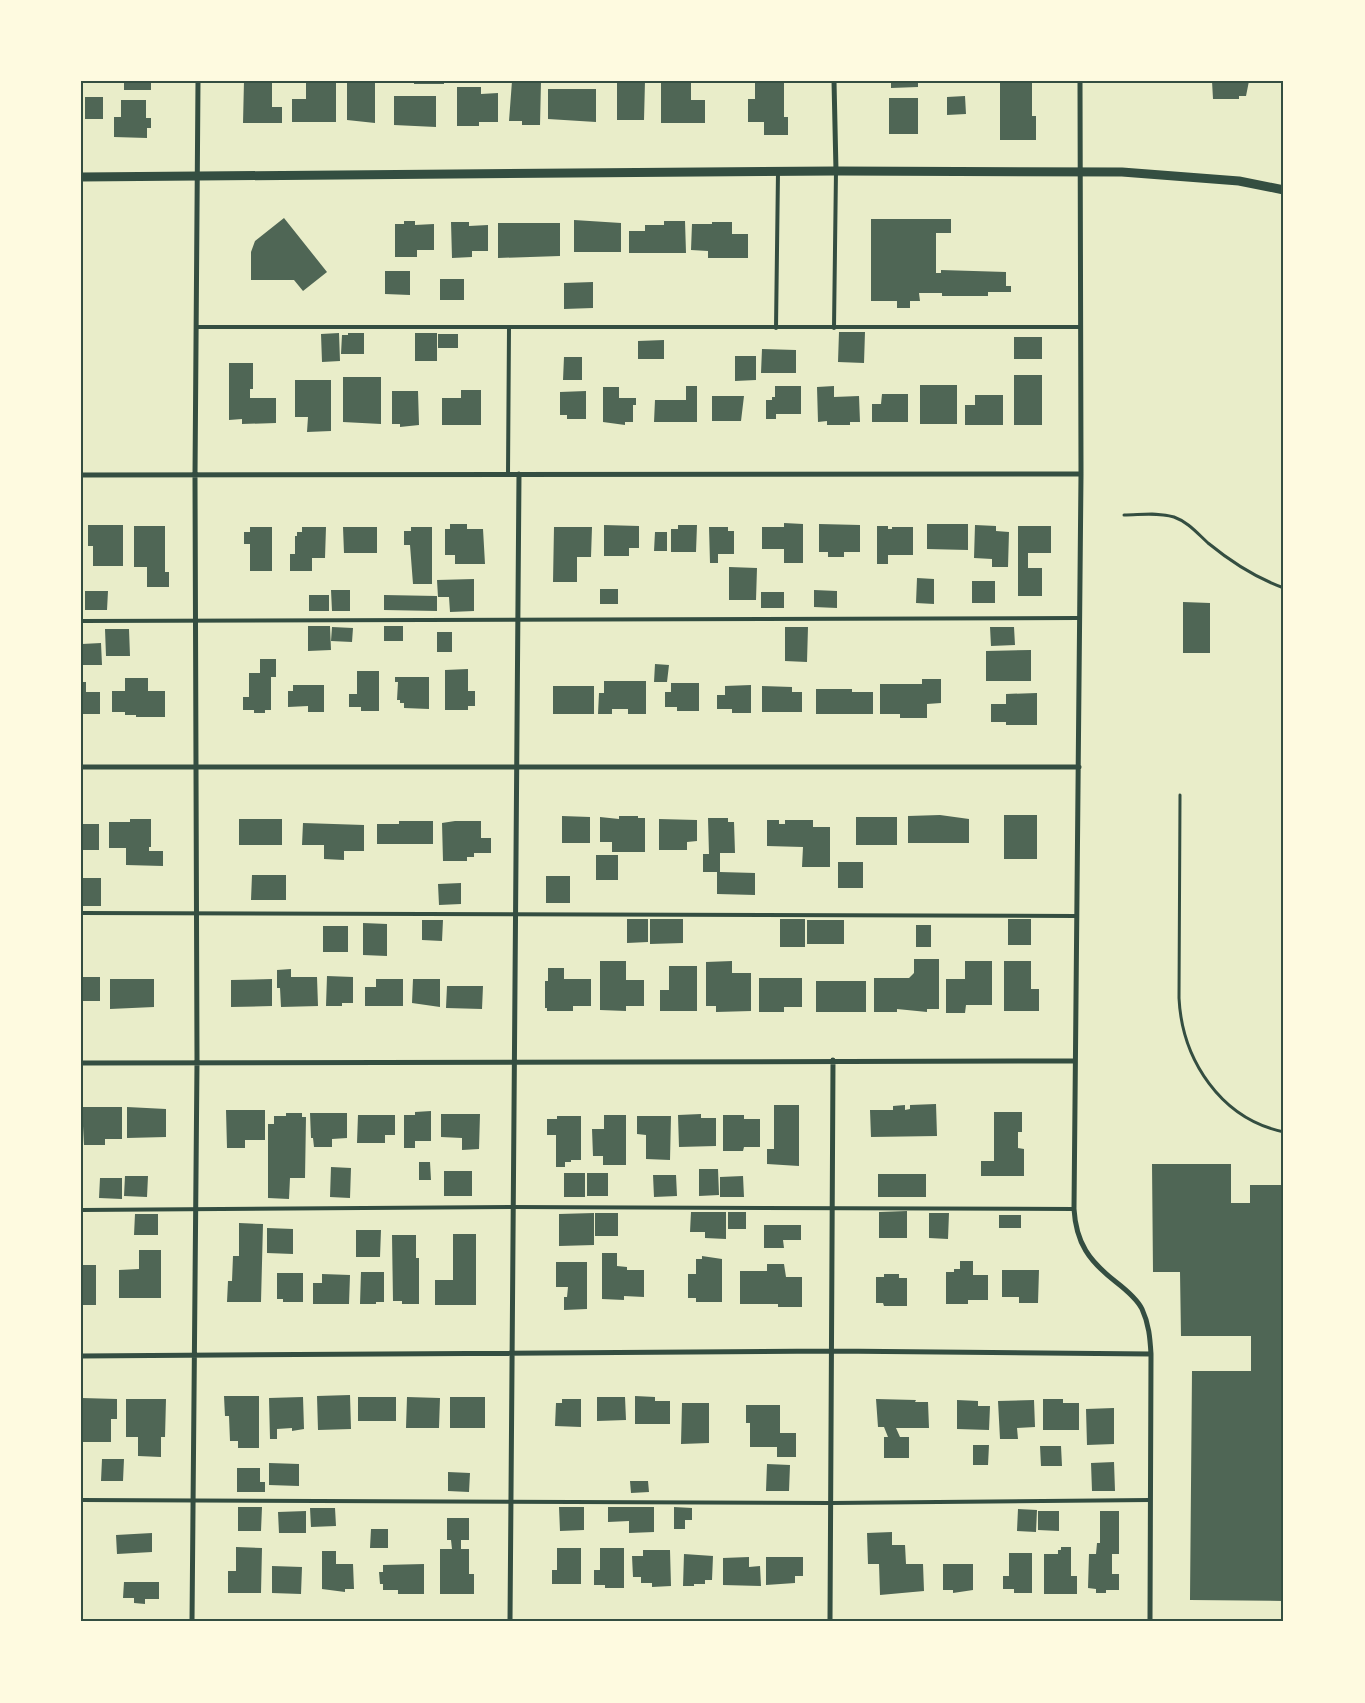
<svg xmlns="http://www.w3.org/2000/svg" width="1365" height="1703" viewBox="0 0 1365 1703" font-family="'Sofia Sans Condensed',sans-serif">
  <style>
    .building { fill: #4f6655 }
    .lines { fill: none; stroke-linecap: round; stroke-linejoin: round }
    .path { stroke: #344e41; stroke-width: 3 }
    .service { stroke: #344e41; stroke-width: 4 }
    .minor { stroke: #344e41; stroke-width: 5 }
    .tertiary { stroke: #344e41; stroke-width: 9 }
    .neatline { fill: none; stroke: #344e41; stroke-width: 2 }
  </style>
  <rect width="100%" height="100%" fill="#e9edc9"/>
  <path class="building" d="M124 81H151V90H124Z
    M244 81H272V107H282V123H243Z
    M306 81H336V122H292V99H306Z
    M347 81H375V123L347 120Z
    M414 81H444V84H414Z
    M512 81H541L540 125H522V121H509Z
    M617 81H645L644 120H617Z
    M661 81H691V100H705V123H661Z
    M755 81H784V117H788V135H764V122H748V99H755Z
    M891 81H918V87L891 88Z
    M1000 81H1032V116H1036V140H1000Z
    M1212 81H1249L1246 96H1239V99H1213Z
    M457 87H481V94L498 93V122H479V126H457Z
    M548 89H596V122L548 119Z
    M394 96H436V127L394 125Z
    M965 96 966 114 947 115V97Z
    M85 97H103V119H85Z
    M889 98H918V134H889Z
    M121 100H146V118H151V128H147V138L114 137V117H121Z
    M284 218 327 272 303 291 294 280H251V252L255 241Z
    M871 219H951V233H936V273H941V270L1006 272V286H1011V292H988V296H942V293H919L920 301H910V308H897V301H871Z
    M574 220 621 223V252H574Z
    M404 221H415V225L434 224V250H417V257H395V224H404Z
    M664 221H685L686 253H629V231H645V225H664Z
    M451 222H469V226L488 225V251H472V257L452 258Z
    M712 222H732V234H748V258H708V251L691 250 692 224H712Z
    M498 223H560V256L498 258Z
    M385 271H410V295L385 294Z
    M440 279H464V300H440Z
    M593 282V308L564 309V283Z
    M839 332H865L864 363 838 362Z
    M339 333 340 361 322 362 321 334Z
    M348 333H364V354H341L342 335H348Z
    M415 333H437V361H415Z
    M438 334H458V348H438Z
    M1014 337H1042V359H1014Z
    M664 340V359H638V341Z
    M762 349 796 350V373H761Z
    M735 356H756V380L735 381Z
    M564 357H582V380H563Z
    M229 363H253V389H250V398H276V423L242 424V419L229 420Z
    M1014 375H1042V425H1014Z
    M343 377H381V424L343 422Z
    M295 380H331V431L307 432 308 417H295Z
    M920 385H957V424H920Z
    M686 386H697V422H654L655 400H686Z
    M775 386H801V414H776V419H766V400H772V397H775Z
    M834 386V397L859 396 860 422H850V425H827V421L818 422 817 387Z
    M603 387H619V398H636V405H633V422H625V425L603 422Z
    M461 390H481V425H442V398H461Z
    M392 391H418L419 425 400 427V424H392Z
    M586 391V419H567V415H560V392Z
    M882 394H908V422H872V404H881Z
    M975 395H1003V425H965V405H975Z
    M712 396H744L741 421H712Z
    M784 523 803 524V563H784V549H762V527H784Z
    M450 524H467V529H483L485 564H455V555H445V529H450Z
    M819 524 860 525V552H844V557H828V552H819Z
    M927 524H968V550L927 549Z
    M88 525H123V566H93V546H88Z
    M604 525 639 526V548H629V556H604Z
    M678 525H697L696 552H671V529H678Z
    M975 525 996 526V531L1009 532 1008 567H992V559L974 558Z
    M134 526H165V572H169V587H147V567H134Z
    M877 526H888V529H892V527H913V555H888V564H877Z
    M1018 526H1051V553H1028V568H1042V596H1018Z
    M250 527H272V571H250V544H244V532H250Z
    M302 527H326L325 558H312V571H290V554H295V536H297V532H302Z
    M343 527H377V553H344Z
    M411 527H432V584H413L410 545H404V531H411Z
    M554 527H592L591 557H577V582H553Z
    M709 527H728V531H734V554H718V563H710Z
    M655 532H667V551H654Z
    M729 567 757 568 756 600H729Z
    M917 578 934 579V604L916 603Z
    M474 579V611L450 612 449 597H438L437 580Z
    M972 581H995V603H972Z
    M600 589H618V604H600Z
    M331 590H350V611H332Z
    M814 590 837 591V608L814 607Z
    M85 591H108L107 610H85Z
    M761 592H784V608H761Z
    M309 595H329V611H309Z
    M384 595 437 596V611L384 610Z
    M1183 602 1210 603V653H1183Z
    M308 626H330L331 650 308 651Z
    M384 626H403V641H384Z
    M332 627 353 628 352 642 331 641Z
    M785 627H808L807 662 785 661Z
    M990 627H1014L1015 645 991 646Z
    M105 629H129L130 656H106Z
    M437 632H452V652H437Z
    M101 643 102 665H83L82 644Z
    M1031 650V681H986V651Z
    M260 659H276V677H271V710H265V713H254V710H243V697H249V673H260Z
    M655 664 669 665 667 682H654Z
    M468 669V691H475V706H468V710H445V670Z
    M357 671H379V711H361V707H349V694H357Z
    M395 677H429V709L404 708V703H400V700H397L398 682H395Z
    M125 678H148V691H165V717H136V715H125V712H112V691H125Z
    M922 679H941V703L927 704V718H900V714H880V684H922Z
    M604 681H646V714H628V709H612V714H598L599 693H604Z
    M81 682H86V692H100V714H81Z
    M671 683H699V711H677V707H665V692H671Z
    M293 685H324V712H308V706L288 707V691H293Z
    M751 685V713H732V709H717V695H725V686Z
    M553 686H594V714H553Z
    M762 686 792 687V692H802V712H762Z
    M816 689H852V692H873V714H816Z
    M1037 693V725H1006V722H991V704H1006V694Z
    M940 815 969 819V843H908V816Z
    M1004 815H1037V859H1004Z
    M562 816 590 817V843H562Z
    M619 816H638V818H645V852H612V842H600V817L619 819Z
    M856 817H897V845H856Z
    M708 818H728V822H734L735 853H720V872L755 873V895L717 894V872H703V854H709Z
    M130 819H151V847H149V851H163V866L126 865V848H109V822H130Z
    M239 819H282V845H239Z
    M659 819 697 820V841L687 842V850H659Z
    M767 820H779V824H785V820H813V827H830V867H802L803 847 767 846Z
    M399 821H433V844H377V824H399Z
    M455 821H481V838H491V853H474V857H467V861H443L442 823Z
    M303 823 364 825V851H344V860L324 859V845H302Z
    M81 824H99V850H81Z
    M596 855H618V880H596Z
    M838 862H863V888H838Z
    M252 875H286V900H251Z
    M546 876H570V903H546Z
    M81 878H101V906H81Z
    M461 883V904L439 905 438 884Z
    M627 919H648V942L627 943Z
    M650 919H683V943L650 944Z
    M780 919H805V947H780Z
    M1008 919H1031V945H1008Z
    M422 920H443L442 941 422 940Z
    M807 920H844V944H807Z
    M363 923 387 924V956L363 955Z
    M916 925H931V947H916Z
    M323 926H348V952H323Z
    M914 959H939V1009H927V1012L897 1009V1012H874V978H909L914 973Z
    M600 961H626V980H644V1006H626V1011L600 1010Z
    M732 961V973H751V1011L716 1012V1006H706V962Z
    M965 961H992V1005H966L965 1013H946V979H965Z
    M1004 961H1031V989H1039V1011H1004Z
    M669 966H697V1011H660V990H669Z
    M548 968H564V979H591V1006H573V1011H547V1008H545V981H548Z
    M291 969V977H317L318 1006 281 1007 280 988H277V970Z
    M327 976 353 977V1003H342V1006H326Z
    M81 977H100V1001H81Z
    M759 978H802V1007H784V1012H759Z
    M110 979H154V1007L110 1009Z
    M272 979V1006L231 1007V980Z
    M376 979H403V1006H365V987H376Z
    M413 979H440V1007L412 1003Z
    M816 981H866V1012H816Z
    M447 986H483L482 1009 446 1008Z
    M936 1104 937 1136 871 1137 870 1110H893V1106L905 1105V1110L910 1109V1105Z
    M774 1105H799V1166L767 1164V1149H774Z
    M82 1107H122V1139H105V1145H84Z
    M127 1107 166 1109V1137L127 1138Z
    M226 1110H265V1140H245V1148H227Z
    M431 1111V1141H415V1148H404V1115H415V1112Z
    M994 1112H1022V1132H1018V1148L1024 1149V1176H981V1161H994Z
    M286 1113H302V1117H306L305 1178H290L289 1199 268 1198V1124H274V1116H286Z
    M310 1113H347V1138L332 1139V1147H314L313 1138H311Z
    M441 1114H480L479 1149 462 1150V1138L441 1137Z
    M701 1114V1118H716V1146L679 1147 678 1115Z
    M358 1115H395V1135H385V1143H357Z
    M604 1115H626V1165H603V1156H593L592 1129H604Z
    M723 1115H744V1119H760V1147H744L743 1151H723Z
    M557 1116H581V1160H571V1162H565V1167H556V1135H547V1119H557Z
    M637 1116H671L670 1160 646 1159V1135L637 1134Z
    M419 1162H430L431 1180H419Z
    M1152 1164H1231V1203H1250V1185H1284V1601L1190 1600 1192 1371H1251V1336H1181L1180 1272H1153Z
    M331 1167 351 1168 350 1198 330 1197Z
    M699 1169H718L719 1195 699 1196Z
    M444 1171H472V1196H444Z
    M564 1173H585V1197H564Z
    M587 1173H608V1196H587Z
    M878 1174H926V1197H878Z
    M653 1175H676L677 1196 654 1197Z
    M125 1176H148L147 1197 124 1196Z
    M743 1176 744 1197H720V1177Z
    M100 1178H122V1199L99 1198Z
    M907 1211V1238H879V1212Z
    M691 1212H726V1239L705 1238V1232H690Z
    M728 1212H746V1229H728Z
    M594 1213V1245L559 1246V1214Z
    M595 1213H618V1236H595Z
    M929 1213H949L948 1239 929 1238Z
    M135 1214H158V1235H134Z
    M999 1215H1021V1228H999Z
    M239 1223 263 1224 261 1302H227L228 1281H232L233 1256H239Z
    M764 1225H801V1240H783L784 1248H764Z
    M267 1228 293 1229V1254L267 1253Z
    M356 1230H381L380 1257H356Z
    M453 1234H476V1305H435V1280H453Z
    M392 1235H416V1258H419V1304H402V1301H393Z
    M139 1250H161V1298H119V1270L139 1269Z
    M602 1253H617V1266L627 1267V1270H644V1297L624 1296V1300L602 1299Z
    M702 1256 722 1259V1302H696V1298H688V1274H696V1259H702Z
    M960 1261H973V1275H988V1300H968V1304H946V1272H954V1269H960Z
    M556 1262H587V1309L564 1310V1297H567L568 1287H556Z
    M767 1264H784L786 1277H802V1307H778V1304H740V1271H767Z
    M81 1265H96V1305H81Z
    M1002 1270H1039L1038 1303H1019V1297H1002Z
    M361 1272H384V1302H376V1304H360Z
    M277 1273H303V1302H283V1299H277Z
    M322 1274 350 1275 349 1304H313V1283H322Z
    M884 1274H899V1278H907V1306H884L883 1303H876V1277H884Z
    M350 1395 351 1429 318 1430 317 1396Z
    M224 1396H259V1448H238V1441H230L229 1416H225Z
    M635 1396 655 1397V1401H670V1424H635Z
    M303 1397 304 1429 292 1431V1428L277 1429V1439H270L269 1398Z
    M358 1397H396V1421H358Z
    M407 1397 440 1398 439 1428H406Z
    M450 1397H485V1428H450Z
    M597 1397H625L626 1420 597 1421Z
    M82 1398 117 1399V1419H111V1442H82Z
    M126 1399H166L165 1437H161V1457L138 1456V1437H126Z
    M562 1399H581V1427L555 1426 556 1403H562Z
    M876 1399 916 1400 915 1402H928L929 1428H896L900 1437H909V1458H884V1437H888L884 1427H878Z
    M1043 1399H1063V1403H1079V1430H1043Z
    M957 1400 978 1401V1406H990L989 1430 957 1429Z
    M1034 1400 1035 1427 1017 1428 1018 1439H1000L998 1401Z
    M682 1403H709V1443L681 1444Z
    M746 1405H780V1433H796V1457H777V1447H750V1423H746Z
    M1114 1408V1444L1087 1445 1086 1409Z
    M973 1445H989L988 1465H973Z
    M1040 1446H1061L1062 1466H1041Z
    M102 1459H124L123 1481H101Z
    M1114 1462 1115 1491H1092L1091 1463Z
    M269 1463 299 1464V1486L269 1485Z
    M767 1464 790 1465 789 1491H766Z
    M237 1468H260V1482H265V1492H237Z
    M448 1472 470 1473 469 1492 448 1491Z
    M630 1481H648L649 1492 631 1493Z
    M238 1507H262L261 1531H238Z
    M559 1507H584V1530L560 1531Z
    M608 1507H654V1532L629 1533V1521L608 1522Z
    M674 1507 692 1508V1520H685V1529H674Z
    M310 1508H335L336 1526 311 1527Z
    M1018 1509 1037 1510 1036 1532 1017 1531Z
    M306 1511V1533H279L278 1512Z
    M1038 1511H1059V1531L1038 1530Z
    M1100 1511H1119V1554H1112V1574H1119V1590H1106V1593H1096V1589L1088 1588 1089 1554H1096L1097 1543H1100Z
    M447 1518H469V1540H461V1549H469V1574H474V1594H440V1549H452L451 1540H447Z
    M371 1529H388V1548H370Z
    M892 1532V1545H905L906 1564H923L924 1591 880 1595 879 1564H868L867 1533Z
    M152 1533V1552L117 1554 116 1535Z
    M236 1547 262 1548 261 1593H228V1571H236Z
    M1061 1547H1071V1576H1077V1594H1044V1554H1058V1550H1061Z
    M557 1548H581V1584H552V1570H557Z
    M600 1548H624V1588H605V1585H594V1570H600Z
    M643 1550H670L671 1586 652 1587V1583H641V1577H633L632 1556H643Z
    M322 1551H336V1564H353L354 1589H345V1592L322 1589Z
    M1009 1553H1032V1593H1014V1589H1003V1576H1009Z
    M684 1554 713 1556 712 1580H705V1584H694V1586H683Z
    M749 1557V1567L760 1566 761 1586 723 1585V1558Z
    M766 1557H803V1576H795V1583L766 1585Z
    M424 1564V1594H398V1590H383V1584H380L379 1572H383V1565Z
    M943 1564H973V1590L953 1593V1590H943Z
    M272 1566 302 1567 301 1594 272 1593Z
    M124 1582H159V1599H145V1604L134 1603V1598H123Z"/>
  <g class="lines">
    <path class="path" d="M1124 515C1140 515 1158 512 1174 517 1188 522 1197 533 1208 543 1230 561 1256 578 1284 588
      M1180 795 1179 998C1182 1060 1221 1119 1284 1132"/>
    <path class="service" d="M197 327H1081
      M776 328 778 172
      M834 328 836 171
      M508 474 509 328
      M81 621 1079 618
      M81 913 1076 916
      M81 1210 512 1207 1074 1209
      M81 1500 831 1503 1150 1500"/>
    <path class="minor" d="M834 81 836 171
      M1080 81 1081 474 1074 1209C1076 1243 1089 1261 1116 1282 1125 1289 1137 1299 1142 1309 1149 1324 1150 1338 1151 1354L1150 1622
      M81 475 1081 474
      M81 767H1079
      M81 1063 1075 1061
      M81 1356 832 1351 1151 1354
      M192 1622 197 1062 195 476 198 81
      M510 1622C513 1239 515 856 519 474
      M830 1622 833 1060"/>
    <path class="tertiary" d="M81 177 836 171 1122 172 1239 181 1284 190"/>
  </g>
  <rect width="1365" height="1703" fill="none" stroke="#fefae0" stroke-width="165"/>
  <rect x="82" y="82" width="1200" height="1538" class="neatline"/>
</svg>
